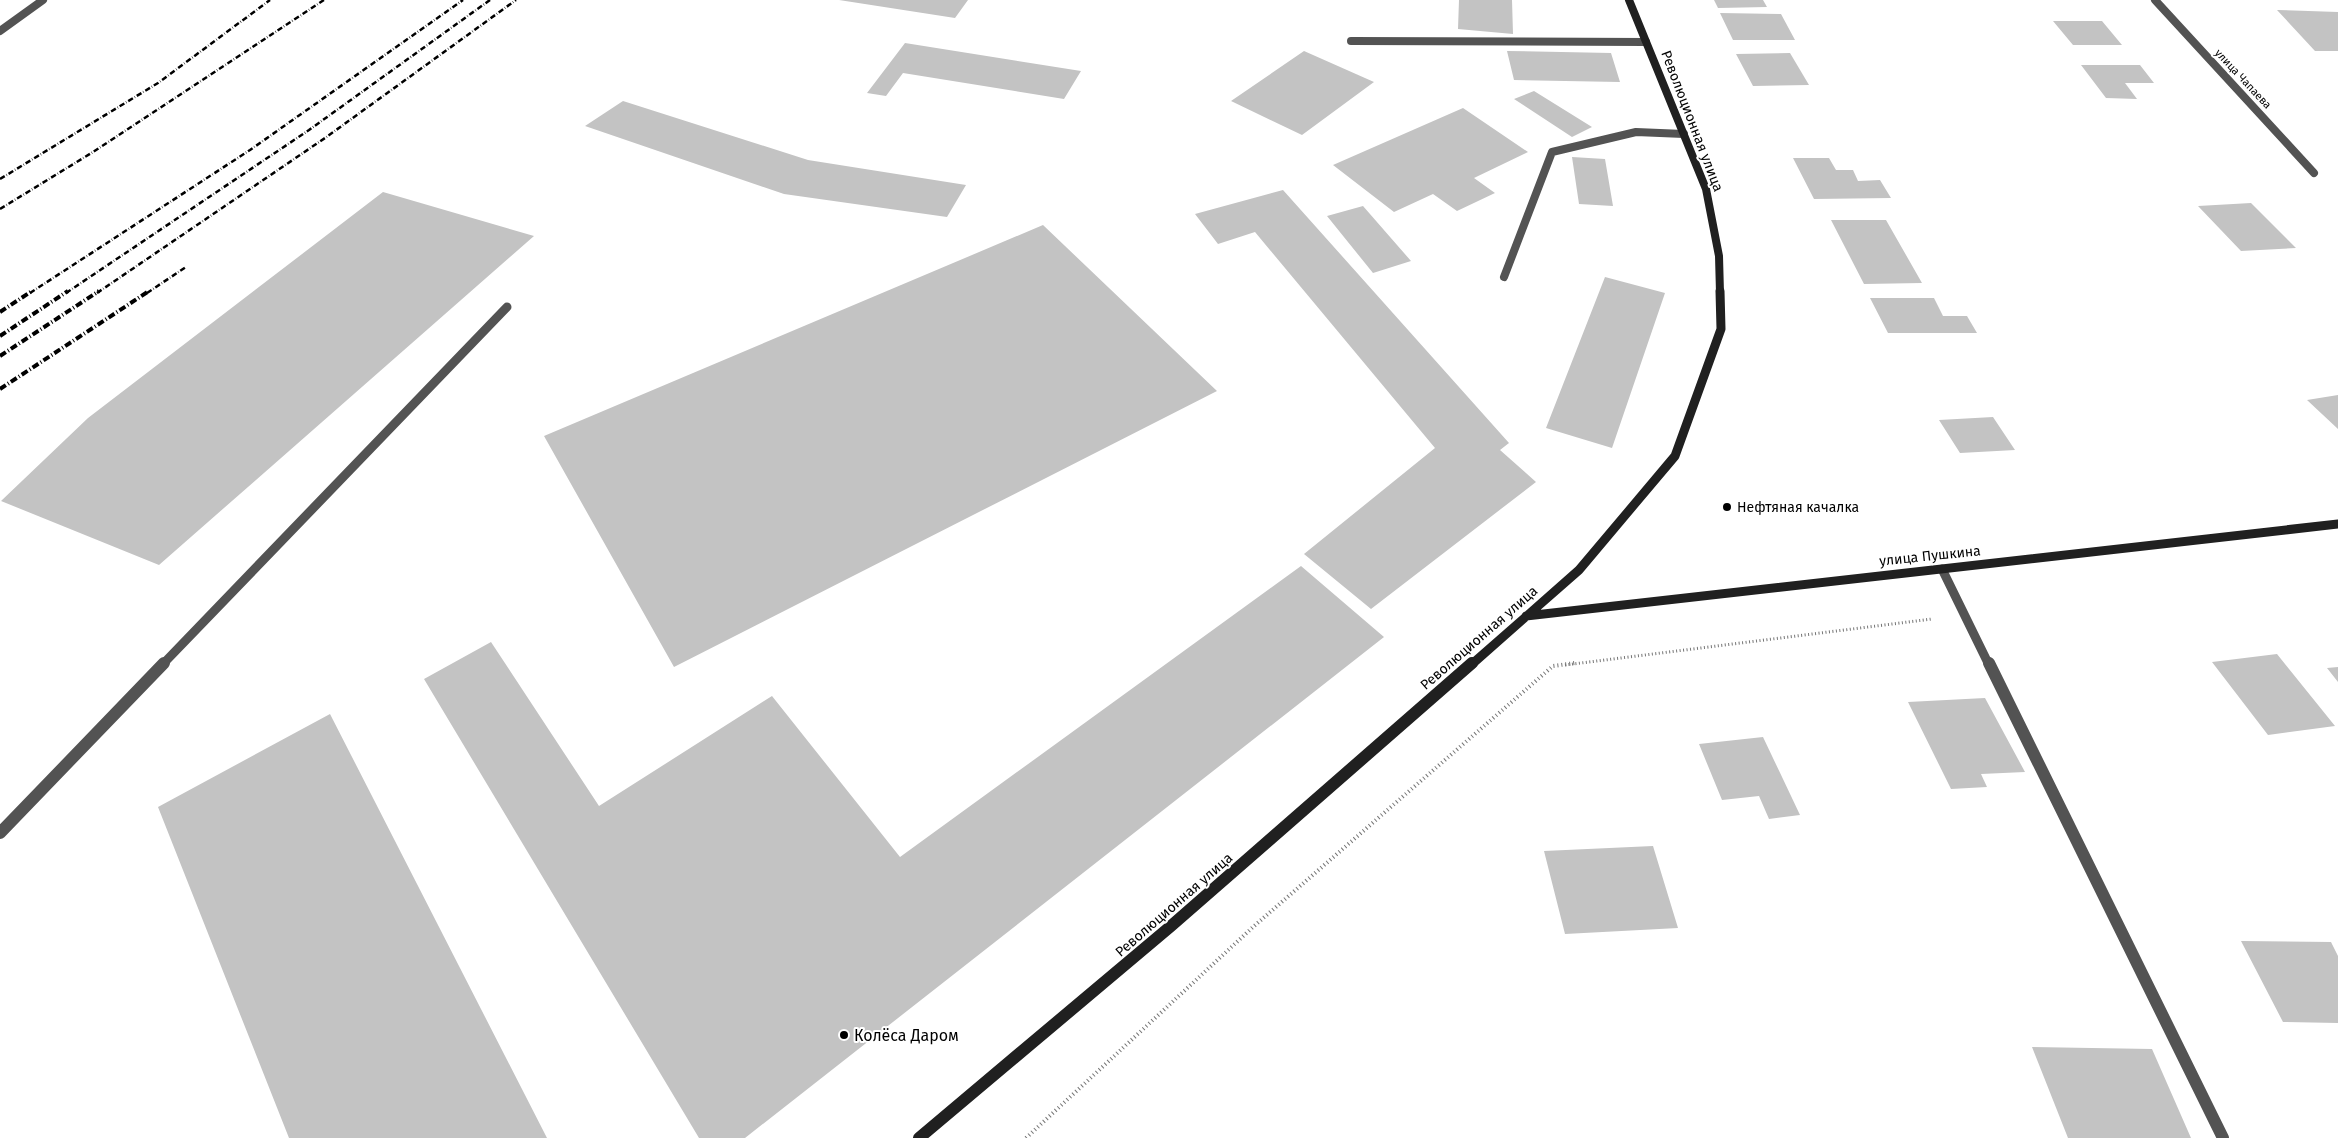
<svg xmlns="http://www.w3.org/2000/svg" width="2338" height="1138" viewBox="0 0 2338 1138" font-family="'Fira Sans',sans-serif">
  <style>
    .building { fill: #c3c3c3 }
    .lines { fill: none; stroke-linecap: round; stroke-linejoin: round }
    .path-far1 { stroke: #757575; stroke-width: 3; stroke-dasharray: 1 2.5; stroke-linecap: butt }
    .path { stroke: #757575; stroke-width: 4; stroke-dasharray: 1 3; stroke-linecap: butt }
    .lane-far2 { stroke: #535353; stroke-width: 8 }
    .lane-far1 { stroke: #535353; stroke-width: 9 }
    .lane { stroke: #535353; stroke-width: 12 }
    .street { stroke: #535353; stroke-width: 8 }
    .secondary-far2 { stroke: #202020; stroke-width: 8 }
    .secondary-far1 { stroke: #202020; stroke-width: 9 }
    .secondary { stroke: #202020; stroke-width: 12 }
    .rail-far1 { stroke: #000; stroke-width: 2.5; stroke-dasharray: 5.5 2 0.5 2; stroke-linecap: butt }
    .rail { stroke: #000; stroke-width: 4; stroke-dasharray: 7 2.5 1 2.5; stroke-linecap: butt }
    .poi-dot { fill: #000; stroke: #fff; stroke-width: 2 }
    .labels { text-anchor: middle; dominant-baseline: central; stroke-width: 4; stroke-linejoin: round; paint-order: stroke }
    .far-street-label { font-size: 11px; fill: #000; stroke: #fff }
    .street-label { font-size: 14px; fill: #000; stroke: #fff }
    .poi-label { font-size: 14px; fill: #000; stroke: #fff; text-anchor: start }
    .near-poi-label { font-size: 16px; fill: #000; stroke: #fff; text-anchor: start }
  </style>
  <rect width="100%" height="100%" fill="#fff"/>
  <path class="building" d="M839 0H968L955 18Z
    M1459 0H1512L1513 34 1458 29Z
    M1714 0H1763L1767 7 1718 8Z
    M2277 10 2338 12V51H2315Z
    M1720 13 1781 14 1795 40H1733Z
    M2053 21H2102L2122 45H2073Z
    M905 43 1081 71 1064 99 903 73 886 96 867 93Z
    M1304 51 1374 82 1302 135 1231 101Z
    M1507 51 1611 53 1620 82 1514 80Z
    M1790 53 1809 85 1753 86 1736 54Z
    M2081 65H2140L2154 83H2125L2137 99 2106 98Z
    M1534 91 1592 127 1572 137 1514 99Z
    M623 101 808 160 966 185 947 217 784 194 585 126Z
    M1463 108 1528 152 1474 178 1495 193 1457 211 1433 194 1394 212 1333 165Z
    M1572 157 1605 159 1613 206 1579 204Z
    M1793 158H1829L1836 170H1853L1858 181 1880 180 1891 198 1814 199Z
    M1283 190 1509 443 1500 450 1536 482 1371 609 1304 554 1435 448 1255 232 1218 244 1195 214Z
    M383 192 534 236 159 565 1 501 88 418Z
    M2251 203 2296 248 2241 251 2198 206Z
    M1363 206 1411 261 1373 273 1327 216Z
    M1831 220H1886L1922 283 1864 284Z
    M1043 225 1217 391 674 667 544 436Z
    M1605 277 1665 293 1612 448 1546 428Z
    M1870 298H1934L1943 316H1967L1977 333H1888Z
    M2338 395V429L2307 400Z
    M1993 417 2015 450 1960 453 1939 420Z
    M1301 566 1384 637 745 1138H699L424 679 491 642 599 806 772 696 900 857Z
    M2277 654 2335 726 2268 735 2212 662Z
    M2338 667V682L2327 668Z
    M1985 698 2025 772 1981 774 1987 787 1951 789 1908 702Z
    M330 714 547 1138H289L158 807Z
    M1763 737 1800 815 1769 819 1759 796 1722 800 1699 744Z
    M1653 846 1678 928 1565 934 1544 851Z
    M2241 941 2331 942 2338 956V1023L2283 1022Z
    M2032 1047 2152 1049 2191 1138H2068Z"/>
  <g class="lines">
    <path class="path-far1" d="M1565 665 1932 619"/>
    <path class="path" d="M1026 1138 1253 927 1553 666 1575 663"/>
    <path class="lane-far2" d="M0 31 43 0
      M1351 41 1646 42
      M1504 277 1552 152 1636 132 1684 134"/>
    <path class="lane-far1" d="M1942 569 1989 665
      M162 665 507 307"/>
    <path class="lane" d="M1989 663 2223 1138
      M0 833 164 663"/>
    <path class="street" d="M2155 0 2314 173"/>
    <path class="secondary-far2" d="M1629 0 1706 189 1719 256 1720 293"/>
    <path class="secondary-far1" d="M1526 616 2338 524
      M1471 665 1579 570 1675 456 1721 329 1720 291"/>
    <path class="secondary" d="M919 1138 1171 926 1472 663"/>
    <path class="rail-far1" d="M0 179 158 83 270 0
      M0 209 93 152 324 0
      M30 293 250 150 463 0
      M66 293 309 130 490 0
      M97 293 325 138 516 0
      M147 293 186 267"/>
    <path class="rail" d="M0 312 32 291
      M0 336 68 291
      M0 356 99 291
      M0 389 149 291"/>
  </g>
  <g class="poi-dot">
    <circle cx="1727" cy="507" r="5"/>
    <circle cx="844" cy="1035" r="5"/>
  </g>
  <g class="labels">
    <g class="far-street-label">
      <text transform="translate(2243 79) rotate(47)">улица Чапаева</text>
    </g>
    <g class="street-label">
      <text transform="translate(1692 121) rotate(69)">Революционная улица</text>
      <text transform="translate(1930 556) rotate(-6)">улица Пушкина</text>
      <text transform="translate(1479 638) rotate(-41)">Революционная улица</text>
      <text transform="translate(1174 905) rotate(-41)">Революционная улица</text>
    </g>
    <g class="poi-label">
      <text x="1737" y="507">Нефтяная качалка</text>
    </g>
    <g class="near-poi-label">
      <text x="854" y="1035">Колёса Даром</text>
    </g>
  </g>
</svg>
